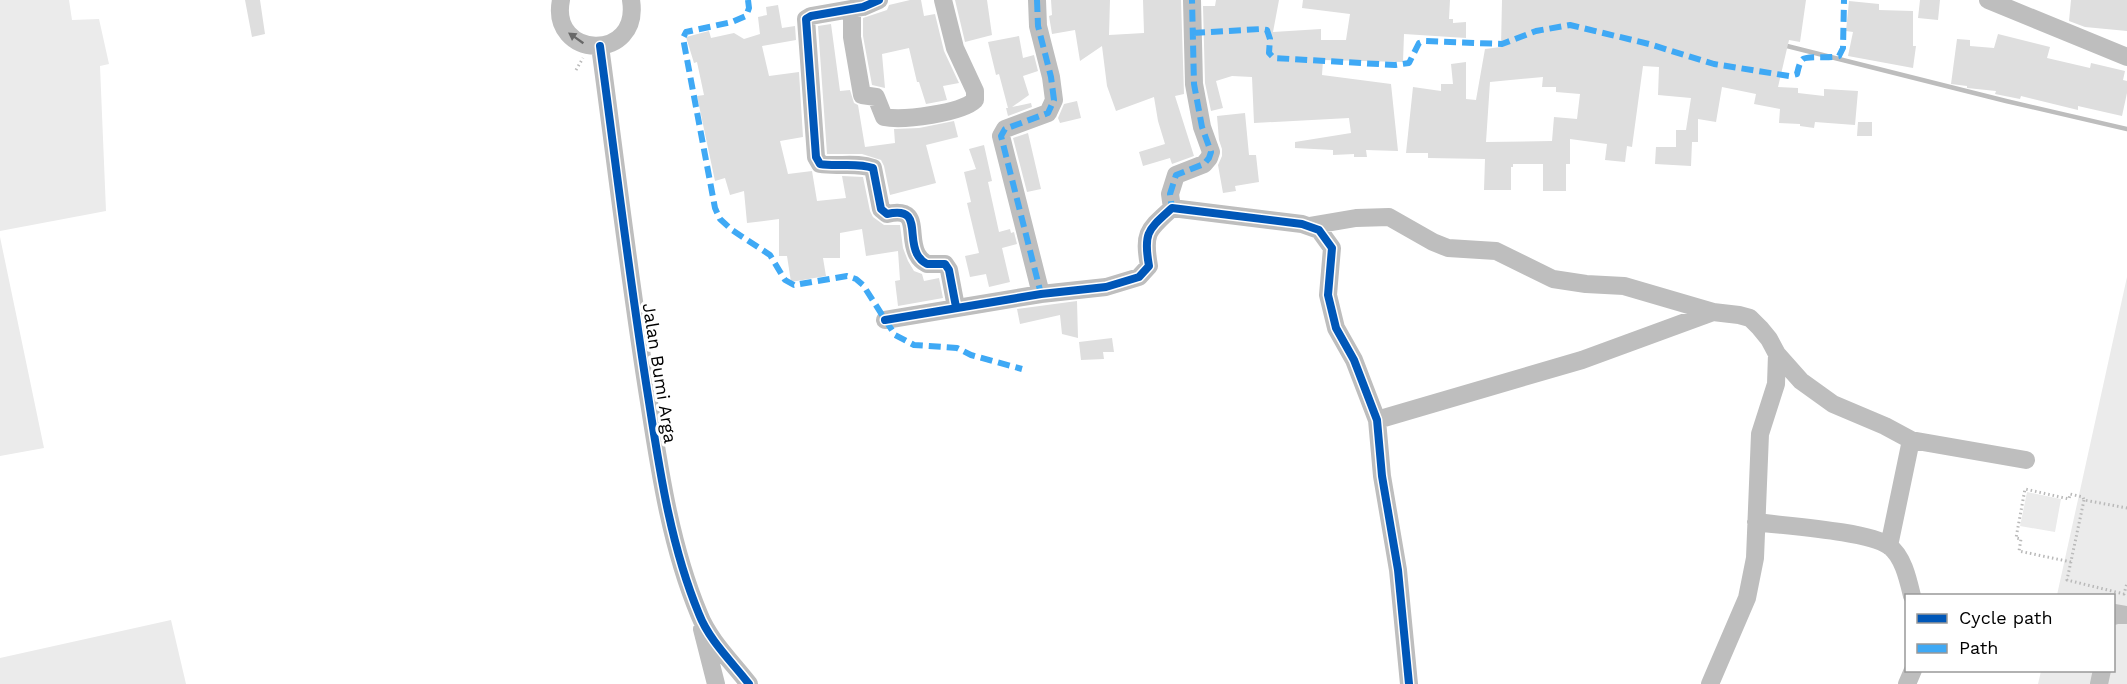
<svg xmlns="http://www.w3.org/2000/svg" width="2127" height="684" viewBox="0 0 2127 684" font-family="'Work Sans',sans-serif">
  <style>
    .green { fill: #ebebeb }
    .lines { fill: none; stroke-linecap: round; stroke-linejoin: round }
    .stream { stroke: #bdbdbd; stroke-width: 4.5 }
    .building { fill: #dedede; fill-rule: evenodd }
    .path { stroke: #b9b9b9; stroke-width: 3; stroke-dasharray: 1.5 3; stroke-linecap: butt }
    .minor { stroke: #bebebe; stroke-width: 18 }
    .quiet { stroke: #3fa9f5; stroke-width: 6; stroke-dasharray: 12 6; stroke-linecap: butt }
    .cycleway-casing { stroke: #fff; stroke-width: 11 }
    .cycleway { stroke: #0057b8; stroke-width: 8 }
    .oneway { fill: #686868 }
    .labels { text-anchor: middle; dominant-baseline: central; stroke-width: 6; stroke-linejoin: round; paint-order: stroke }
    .street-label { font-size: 18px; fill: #000; stroke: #fff }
  </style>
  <rect width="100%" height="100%" fill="#fff"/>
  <path class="green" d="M0 0H69L72 20 99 19 109 64 100 66 106 211 0 231Z
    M0 237 44 448 0 456Z
    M2127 277V684H2038L2041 671 2114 670V596L2057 595Z
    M2027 492 2061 499 2055 532 2020 526Z
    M171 620 186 684H0V658Z"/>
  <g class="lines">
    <path class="stream" d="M1783 45 2006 101 2127 129"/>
  </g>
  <path class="building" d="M245 0H260L265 34 252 37Z
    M910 0H921L924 16 935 14 944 51 959 83 943 86 947 100 926 104 919 82H917L909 48 882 54 885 88 872 85 863 36V18L887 10 889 5Z
    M955 0H987L992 35 965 42Z
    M1051 0H1110L1109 35 1144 33 1143 0H1181L1184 94 1175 96 1194 156 1172 164 1170 158 1143 166 1139 152 1165 144 1158 121 1154 97 1116 111 1107 86 1102 46 1080 61 1075 30 1052 34 1049 16 1052 15Z
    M1216 0H1279L1273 32 1321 29V40H1346L1350 14 1302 8 1303 0H1450L1449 19H1453V23L1466 22V38L1404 34 1403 62 1323 60 1322 75 1391 84 1398 151 1366 150 1367 157H1354V154L1333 155V150L1295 148V142L1351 133 1349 118 1254 123 1252 77 1232 76 1216 81 1223 108 1211 111 1205 83 1203 6H1215Z
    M1502 0H1806L1800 42 1789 40 1778 87 1798 88V93L1824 96V89L1858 91 1855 125 1815 122 1814 128 1800 126V124L1779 123 1780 109 1754 104 1756 94 1722 87 1716 122 1698 119V142H1692L1691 166 1655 164 1656 147H1676V130H1686L1691 98 1658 95 1659 67 1643 66 1632 147 1627 146 1625 162 1605 160 1607 144 1570 139V164H1566V191H1543V164H1513V167H1511V190H1484L1485 159 1428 158V153H1406L1413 87 1441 91V84H1453L1451 64 1466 62V99L1476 100 1485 49 1501 47ZM1543 77 1542 87H1556V92L1580 94 1577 119 1554 117 1552 141 1486 142 1490 82Z
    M1920 0H1940L1938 20 1918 18Z
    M2071 0H2127V31L2085 27 2069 21Z
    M1849 1 1879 4V10L1913 11V46H1916L1913 68 1848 56 1853 32 1846 31Z
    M778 5 782 28 795 26 796 40 762 46 769 76 799 72 803 137 780 141 788 174 812 171 817 201 846 198 842 176 863 177 870 211 873 217 884 225H900L903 248 908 261 914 271 922 274 924 281 939 278 943 298 898 306 895 281 900 280 898 251 866 256 862 229 840 233V258H823L826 276 791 282 787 256H779V219L747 223 744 191 730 195 725 178 715 181 697 96 704 95 697 62 694 63 686 37 709 31 711 38 734 33 744 39 760 34 758 17 767 15 766 7Z
    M831 24 840 91 850 90 854 103 858 105 865 147 895 143 894 129 919 128 954 121 958 137 926 145 936 183 890 195 884 166 881 160 862 154H827L818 26Z
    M1998 34 2050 47 2047 58 2090 68 2091 63 2125 71 2123 80 2127 81V93L2122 116 2078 106V110L2021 96 2020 99 1995 94 1996 91 1967 88V86L1951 84 1957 39 1970 40V46L1994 48Z
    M1019 36 1023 58 1034 55 1038 71 1023 76 1029 95 1012 107 1031 103 1032 107 1008 116 1006 108H1008L999 74 996 75 988 42Z
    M1077 101 1081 118 1060 123 1058 118 1064 104Z
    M1245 113 1249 155H1256L1259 182 1235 186 1236 191 1223 193 1218 165 1222 156V149L1219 140 1217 116Z
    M1858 122H1872V136H1857Z
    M1028 133 1041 189 1027 192 1013 138Z
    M984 145 992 181 988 182 999 232 1010 229 1011 233 1014 232 1017 244 1002 248 1010 282 989 287 986 274 970 277 965 256 979 253 967 203 971 202 964 172 976 169 969 149Z
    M1077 301 1078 338 1062 334 1060 315 1020 324 1017 309Z
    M1112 338 1114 352H1103L1104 359 1081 360 1079 342Z"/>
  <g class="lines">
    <path class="path" d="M576 70 583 58
      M2084 500 2067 580 2124 594 2127 583
      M2071 562 2019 551 2021 539 2016 538 2025 489 2069 499 2070 494 2083 497 2084 500 2127 508"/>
    <path class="minor" d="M561 0C549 59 641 63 631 0
      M879 0 863 7 811 16 806 19 816 157 820 164C837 167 857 162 873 168L881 209 887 214C922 206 907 235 917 254 919 258 923 262 927 264H945L949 270 956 307
      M1037 0 1038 26 1051 77 1054 100 1048 113 1005 129 1001 136 1041 294
      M1988 0 2127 57
      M852 9V37L862 95 876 97 884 117C903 121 962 113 975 100V91L955 48 943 0
      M600 46C616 165 630 284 649 402 660 473 671 547 699 614 709 640 732 662 749 684
      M1172 208 1170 194 1176 175 1204 164 1209 158 1211 152 1202 127 1194 84 1192 0
      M1309 226 1356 218 1389 217 1433 242 1448 248 1496 251 1553 279 1586 284 1624 286 1713 312 1739 315 1750 318 1760 328 1769 339 1777 354 1776 384 1760 434 1755 558 1747 598 1710 684
      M885 320 1041 294 1106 287 1139 277 1149 266C1143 232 1148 230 1172 208L1302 224 1319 230 1332 248 1328 295 1336 328 1354 360 1377 420 1382 476 1398 570 1409 684
      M1777 354 1801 381 1833 404 1885 426 1911 440
      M1377 420 1582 360 1713 312
      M1756 522C1785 526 1868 531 1889 546 1903 556 1908 579 1912 596
      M1889 546 1911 440 2026 460
      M2114 616V613L2127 615
      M702 629 716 684
      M1907 684 1913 670
      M2099 684 2102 670"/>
    <path class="quiet" d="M748 0 749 8 746 16 732 22 686 32 683 38 715 208 720 219 732 230 770 255 785 280 794 285 847 276 856 279 863 285 895 335 914 345 957 348 971 355 1022 369
      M1037 0 1038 26 1051 77 1054 100 1048 113 1005 129 1001 136 1041 294
      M1193 33 1261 29 1267 30 1270 39 1269 53 1274 58 1395 65 1409 63 1419 43 1424 41 1502 44 1536 31 1570 25 1649 44 1714 64 1789 76 1797 74C1798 70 1799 64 1802 60 1805 55 1831 59 1839 56L1843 48 1844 0
      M1168 211 1172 208 1170 194 1176 175 1204 164 1209 158 1211 152 1202 127 1194 84 1192 0"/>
    <defs>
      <path id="cycleway" d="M879 0 863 7 811 16 806 19 816 157 820 164C837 167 857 162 873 168L881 209 887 214C922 206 907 235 917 254 919 258 923 262 927 264H945L949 270 956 307
        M600 46C616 165 630 284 649 402 660 473 671 547 699 614 709 640 732 662 749 684
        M885 320 1041 294 1106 287 1139 277 1149 266C1143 232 1148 230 1172 208L1302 224 1319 230 1332 248 1328 295 1336 328 1354 360 1377 420 1382 476 1398 570 1409 684"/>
    </defs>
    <use href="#cycleway" class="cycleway-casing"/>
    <use href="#cycleway" class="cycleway"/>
  </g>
  <defs><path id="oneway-solid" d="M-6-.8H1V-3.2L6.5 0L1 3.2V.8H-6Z" transform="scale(1.5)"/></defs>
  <use class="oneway" href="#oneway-solid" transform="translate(576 38) rotate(-145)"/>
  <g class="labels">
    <g class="street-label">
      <text transform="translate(660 373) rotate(81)">Jalan Bumi Arga</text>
    </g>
  </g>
  <rect x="1905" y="594" width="210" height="78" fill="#ffffff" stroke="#999999" stroke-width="1.5"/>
  <rect x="1917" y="614" width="30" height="9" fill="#0057b8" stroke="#999999" stroke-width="1.5"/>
  <text x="1959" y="624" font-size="18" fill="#000000">Cycle path</text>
  <rect x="1917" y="644" width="30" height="9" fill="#3fa9f5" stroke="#999999" stroke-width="1.5"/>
  <text x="1959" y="654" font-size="18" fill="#000000">Path</text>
</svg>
